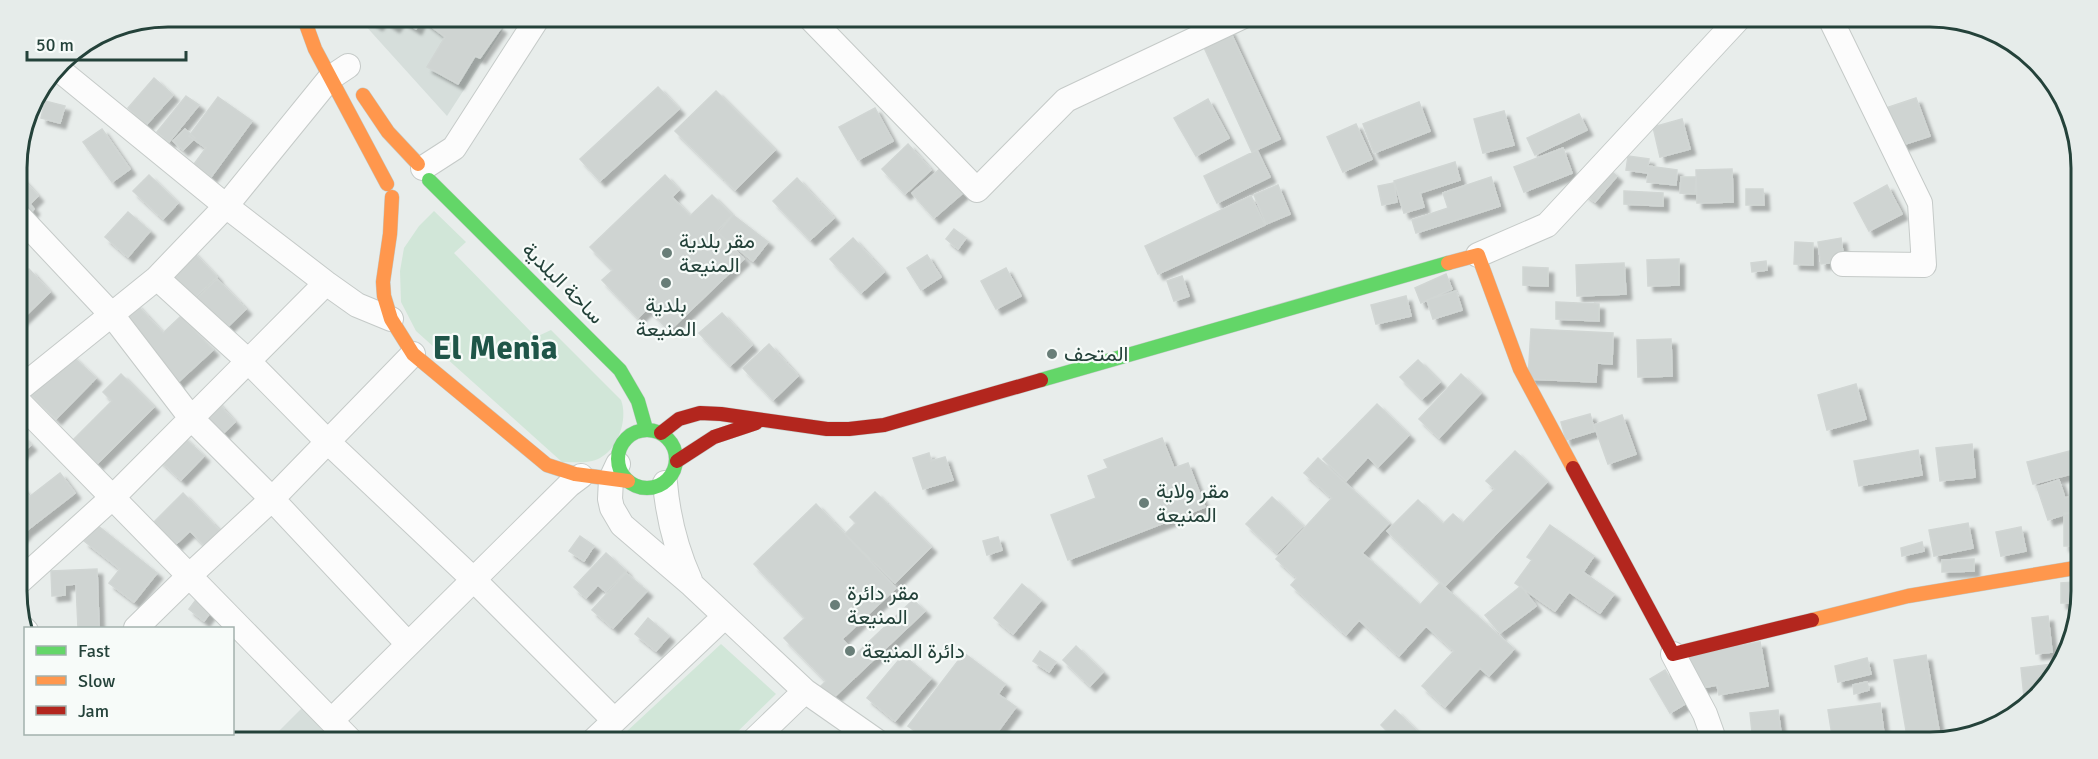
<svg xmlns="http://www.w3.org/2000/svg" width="2098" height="759" viewBox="0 0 2098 759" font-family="Signika,Vazirmatn,sans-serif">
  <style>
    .built { fill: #d6dedb }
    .green { fill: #d1e6d8 }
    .building { fill: #cfd4d2; stroke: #d1d6d4; stroke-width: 1.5; filter: url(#shadow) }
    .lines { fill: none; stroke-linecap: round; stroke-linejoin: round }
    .street-casing { stroke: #c5cac8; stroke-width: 26 }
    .fast-casing { stroke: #c3cbc8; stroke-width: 15 }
    .slow-casing { stroke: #c3cbc8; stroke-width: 15 }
    .jam-casing { stroke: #c3cbc8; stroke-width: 15 }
    .street { stroke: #fcfcfc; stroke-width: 24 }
    .fast { stroke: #63d668; stroke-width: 14 }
    .slow { stroke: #ff974d; stroke-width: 14 }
    .jam { stroke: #b3261e; stroke-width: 14 }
    .poi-dot { fill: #697e78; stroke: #f7fbf9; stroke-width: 2 }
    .labels { text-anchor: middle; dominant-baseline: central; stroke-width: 4.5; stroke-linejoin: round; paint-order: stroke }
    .poi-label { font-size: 21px; fill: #24423a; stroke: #f7fbf9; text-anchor: start }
    .street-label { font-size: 21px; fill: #24423a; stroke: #f7fbf9 }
    .town-label { font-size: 33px; font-weight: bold; fill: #1f5548; stroke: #f7fbf9 }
    .rim { fill: none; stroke: #24423a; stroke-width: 3 }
  </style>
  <defs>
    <filter id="shadow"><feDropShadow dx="5.5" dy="5.5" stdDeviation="1.5" flood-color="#0004"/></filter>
  </defs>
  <rect width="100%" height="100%" fill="#e8edeb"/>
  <path class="built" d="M360 17H511L447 116 363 23Z
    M310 700 349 742H268Z"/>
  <path class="green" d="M434 211 466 242 454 253 536 337 551 330 621 400C628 418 619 448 600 458 589 464 574 462 562 462L416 331 401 302 400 271 404 248 419 226Z
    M721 644 776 694 727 742H633L625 733Z"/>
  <path class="building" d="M369 16H498L494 23 501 28 480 58 475 56 458 84 427 67 445 37 421 19 416 29 400 19 394 27 382 19 377 25 368 19Z
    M1229 29 1280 139 1252 152 1201 41Z
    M154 78 173 95 146 125 128 108Z
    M658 87 679 109 600 181 580 159Z
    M716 91 775 150 735 190 675 131Z
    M186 96 199 105 169 142 157 132Z
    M218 97 252 121 211 177 194 164 206 148 189 136Z
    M1916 98 1930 136 1893 148 1880 110Z
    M1208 99 1229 138 1196 156 1174 118Z
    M45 101 65 106 60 123 41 118Z
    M1419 102 1430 131 1374 153 1363 124Z
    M875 108 893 141 858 160 839 127Z
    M1504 111 1514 145 1483 153 1474 119Z
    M1579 114 1587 130 1535 155 1527 138Z
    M1682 119 1690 149 1660 157 1653 127Z
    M1356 124 1372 159 1343 172 1327 137Z
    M102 129 130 169 112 182 83 142Z
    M185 129 195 138 183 150 173 141Z
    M908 144 931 170 905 194 882 169Z
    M1563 148 1572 173 1524 192 1514 167Z
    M1257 150 1270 177 1217 203 1204 176Z
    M1628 156 1649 159 1648 166 1677 170 1676 185 1647 182 1648 173 1626 170Z
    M1455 162 1460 180 1420 193 1424 207 1404 213 1394 181Z
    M942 167 964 192 934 218 912 193Z
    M1606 167 1617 176 1595 202 1584 193Z
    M1732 169 1733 202 1697 203 1696 170Z
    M17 173 38 196 30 204 34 209 27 217 17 206Z
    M149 175 178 203 163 219 133 191Z
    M665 175 679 190 672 197 690 216 712 195 732 215 717 231 744 259 669 331 648 308 638 318 602 280 613 270 590 247Z
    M1491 177 1500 206 1416 233 1412 220 1448 208 1443 193Z
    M1681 177H1696L1695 194 1680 193Z
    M797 178 834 218 810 240 773 201Z
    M1394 183 1397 202 1382 205 1378 186Z
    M1278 185 1290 214 1266 224 1254 195Z
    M1887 185 1902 214 1869 231 1854 203Z
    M1746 189H1763L1764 205H1746Z
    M1624 191 1663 193V206L1624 204Z
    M1251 196 1265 225 1158 274 1145 246Z
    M128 212 150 231 128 257 105 237Z
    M733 215 768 242 753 261 718 233Z
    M954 229 966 238 958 249 946 239Z
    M853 238 884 272 861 293 830 259Z
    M1841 238 1844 261 1821 264 1818 242Z
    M1795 242 1813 243V265L1794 264Z
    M191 250 217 277 186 306 160 278Z
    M927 255 941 277 921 290 907 268Z
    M1679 259V285L1648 286 1647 260Z
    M1766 261 1767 270 1752 272 1751 263Z
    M1624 263 1626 294 1577 296 1576 265Z
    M1523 267 1548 268V286L1523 285Z
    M1006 268 1021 296 996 309 981 281Z
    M29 269 50 292 18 323V279Z
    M1446 274 1452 289 1421 303 1415 288Z
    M1182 276 1189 296 1174 301 1167 281Z
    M217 279 246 309 218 336 189 306Z
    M1456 291 1462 310 1433 319 1427 300Z
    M1406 296 1411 316 1376 324 1371 305Z
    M1556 302 1599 304V321L1556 319Z
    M135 303 163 333 181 316 213 350 176 384 117 321Z
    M722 313 752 345 730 366 699 333Z
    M1531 329 1613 333 1612 364 1597 363 1596 382 1528 379Z
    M1671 339 1672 376 1638 377 1637 340Z
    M769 344 798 376 773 400 743 368Z
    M68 352 96 378 56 419 29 393Z
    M1418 360 1440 382 1422 399 1400 377Z
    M121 374 154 407 97 464 73 440 112 401 103 392Z
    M1461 374 1481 393 1439 438 1419 419Z
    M1856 384 1866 419 1827 430 1818 395Z
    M207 391 235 422 215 441 187 409Z
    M1377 404 1409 435 1378 467 1368 457 1346 481 1323 459Z
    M1590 414 1595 431 1566 440 1561 422Z
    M1622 415 1636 454 1608 464 1594 425Z
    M178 432 204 456 181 480 155 456Z
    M22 436 31 445 18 456V439Z
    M1162 438 1174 468 1188 463 1205 507 1068 560 1051 515 1096 498 1088 476 1108 468 1104 460Z
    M1972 444 1975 477 1940 481 1936 448Z
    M2076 448V462H2074L2071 449Z
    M1918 450 1922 475 1859 486 1854 461Z
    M1515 451 1547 482 1445 586 1387 531 1418 500 1443 524 1453 514 1463 523 1495 489 1486 481Z
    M2070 451 2075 473 2033 484 2027 462Z
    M929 453 931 461 945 457 953 480 923 489 913 458Z
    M1318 458 1389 523 1362 553 1420 605 1440 583 1514 649 1489 676 1480 668 1445 707 1422 686 1454 651 1426 626 1399 656 1359 620 1346 635 1291 585 1297 578 1276 559 1332 498 1304 473Z
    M60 473 75 493 21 535 19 532V484L29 497Z
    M2059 480 2065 498 2076 495 2075 511 2048 520 2037 487Z
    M875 492 931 547 895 583 845 534 856 523 850 517Z
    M183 493 221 532 206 547 190 531 175 545 153 523Z
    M1272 497 1303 526 1277 553 1246 524Z
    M816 504 896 588 842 639 856 654 913 600 925 611 832 699 820 687 826 681 784 638 805 618 754 564Z
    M2064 513H2075V546H2064Z
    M1968 523 1973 548 1934 556 1929 530Z
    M97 525 157 573 134 602 109 583 120 569 84 541Z
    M1550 525 1594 556 1583 572 1614 594 1600 613 1569 592 1555 611 1515 583 1532 560 1527 557Z
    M2021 527 2026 551 2001 556 1996 532Z
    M19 528 25 533 19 539Z
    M580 536 594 546 584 561 569 551Z
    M998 537 1002 550 987 555 983 541Z
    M1922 542 1924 551 1902 556 1901 548Z
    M606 553 626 571 606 592 598 585 586 598 574 587Z
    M1974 559V571L1942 572V560Z
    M97 569 99 628H78L76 584 65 585V595L52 596 51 571Z
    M626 573 647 591 613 628 592 610Z
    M2074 582V603H2061V583Z
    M1022 584 1041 600 1013 634 994 618Z
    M1521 586 1536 606 1500 633 1485 615Z
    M198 597 213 609 204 621 189 609Z
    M2048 616 2052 652 2036 654 2032 618Z
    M648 618 669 636 656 651 635 634Z
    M1760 642 1768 686 1719 695 1717 685 1686 691 1680 657Z
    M1076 646 1103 672 1090 686 1063 660Z
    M1040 651 1056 662 1049 672 1033 661Z
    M964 653 1005 684 998 694 1016 707 996 734 1005 742H930L908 726Z
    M903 655 931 678 895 721 867 698Z
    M1926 655 1941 742H1908L1894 660Z
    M1867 658 1871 674 1838 682 1835 666Z
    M2052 664V669L2025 707 2021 668Z
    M1665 670 1685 704 1670 713 1650 679Z
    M1867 682 1869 690 1854 694 1853 685Z
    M1880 703 1885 742H1833L1828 710Z
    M1395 710 1421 735 1414 742H1386L1392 736 1381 725Z
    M1778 710 1782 741 1753 742 1750 713Z
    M131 734H189L197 742H168L134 737Z"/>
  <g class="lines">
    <defs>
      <path id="street" d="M808 16 977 190 1066 100 1244 16
        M1829 16 1920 203 1924 265 1843 264
        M57 68 226 206 326 283 357 305 391 319
        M423 168 454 148 539 16
        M17 214 112 315 191 418 272 499 408 644
        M1478 255 1547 225 1741 16
        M157 278 248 361 328 442 474 580 614 720
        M18 390 157 278 226 206 330 78 348 66
        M18 401 352 742
        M618 464 611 479 610 499 612 508 622 525 692 585 805 691 878 742
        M665 483C668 517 676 549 690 580
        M19 582 113 497 326 283
        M23 628 26 631
        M136 628 189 576 272 499 413 354
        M1673 654 1705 714 1715 742
        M332 720 569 485 581 476
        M592 742 724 617
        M752 742 805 691"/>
      <path id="fast" d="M429 180 620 370 638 401 646 429
        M1041 380 1448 263
        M618 459a29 29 0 1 1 58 0a29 29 0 1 1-58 0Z"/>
      <path id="slow" d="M303 16 315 49 387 184
        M363 95 388 132 418 164
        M392 197 390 234 383 282 384 296 391 319 413 354 547 465 575 474 628 481
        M1448 263 1478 255 1520 369 1573 468
        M1812 620 1908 596 2075 568"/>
      <path id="jam" d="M661 433 679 419 700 413 721 414 827 429H849L884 425 1041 380
        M677 461 714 437 756 423
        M1573 468 1673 654 1812 620"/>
    </defs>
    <use href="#street" class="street-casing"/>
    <use href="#fast" class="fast-casing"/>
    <use href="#slow" class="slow-casing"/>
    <use href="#jam" class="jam-casing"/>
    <use href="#street" class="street"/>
    <use href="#fast" class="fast"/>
    <use href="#slow" class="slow"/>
    <use href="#jam" class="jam"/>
  </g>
  <g class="poi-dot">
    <circle cx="667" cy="253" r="6"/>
    <circle cx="666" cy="283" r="6"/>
    <circle cx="1052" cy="354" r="6"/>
    <circle cx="1144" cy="503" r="6"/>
    <circle cx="835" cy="605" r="6"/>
    <circle cx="850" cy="651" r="6"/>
  </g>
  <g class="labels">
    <g class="poi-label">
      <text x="679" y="241">مقر بلدية<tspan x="679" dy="24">المنيعة</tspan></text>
      <text x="666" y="305" text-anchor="middle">بلدية<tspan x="666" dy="24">المنيعة</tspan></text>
      <text x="1064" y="354">المتحف</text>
      <text x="1156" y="491">مقر ولاية<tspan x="1156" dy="24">المنيعة</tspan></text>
      <text x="847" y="593">مقر دائرة<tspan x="847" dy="24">المنيعة</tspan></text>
      <text x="862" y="651">دائرة المنيعة</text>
    </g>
    <g class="street-label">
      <text transform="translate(563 283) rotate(45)">ساحة البلدية</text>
    </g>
    <g class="town-label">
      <text x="495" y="348">El Menia</text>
    </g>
  </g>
  <path d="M0 0H2098V759H0ZM168 27H1930A141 141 0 0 1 2071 168V591A141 141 0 0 1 1930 732H168A141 141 0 0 1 27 591V168A141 141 0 0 1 168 27Z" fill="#e6ecea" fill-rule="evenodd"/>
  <path class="rim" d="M168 27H1930A141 141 0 0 1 2071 168V591A141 141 0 0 1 1930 732H168A141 141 0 0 1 27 591V168A141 141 0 0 1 168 27Z"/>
  <rect x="24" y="627" width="210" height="108" fill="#f7fbf9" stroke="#a3b1ad" stroke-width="1.5"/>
  <rect x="36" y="646" width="30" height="9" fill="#63d668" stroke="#a3b1ad" stroke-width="1.5"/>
  <text x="78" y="657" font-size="18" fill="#24423a">Fast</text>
  <rect x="36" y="676" width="30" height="9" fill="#ff974d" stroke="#a3b1ad" stroke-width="1.5"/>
  <text x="78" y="687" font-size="18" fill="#24423a">Slow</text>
  <rect x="36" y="706" width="30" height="9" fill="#b3261e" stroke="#a3b1ad" stroke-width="1.5"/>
  <text x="78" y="717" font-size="18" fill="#24423a">Jam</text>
  <path d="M27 51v9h159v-9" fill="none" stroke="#24423a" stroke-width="3"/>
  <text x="36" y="51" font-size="18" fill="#24423a" stroke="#f7fbf9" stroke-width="4.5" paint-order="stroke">50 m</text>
</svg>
